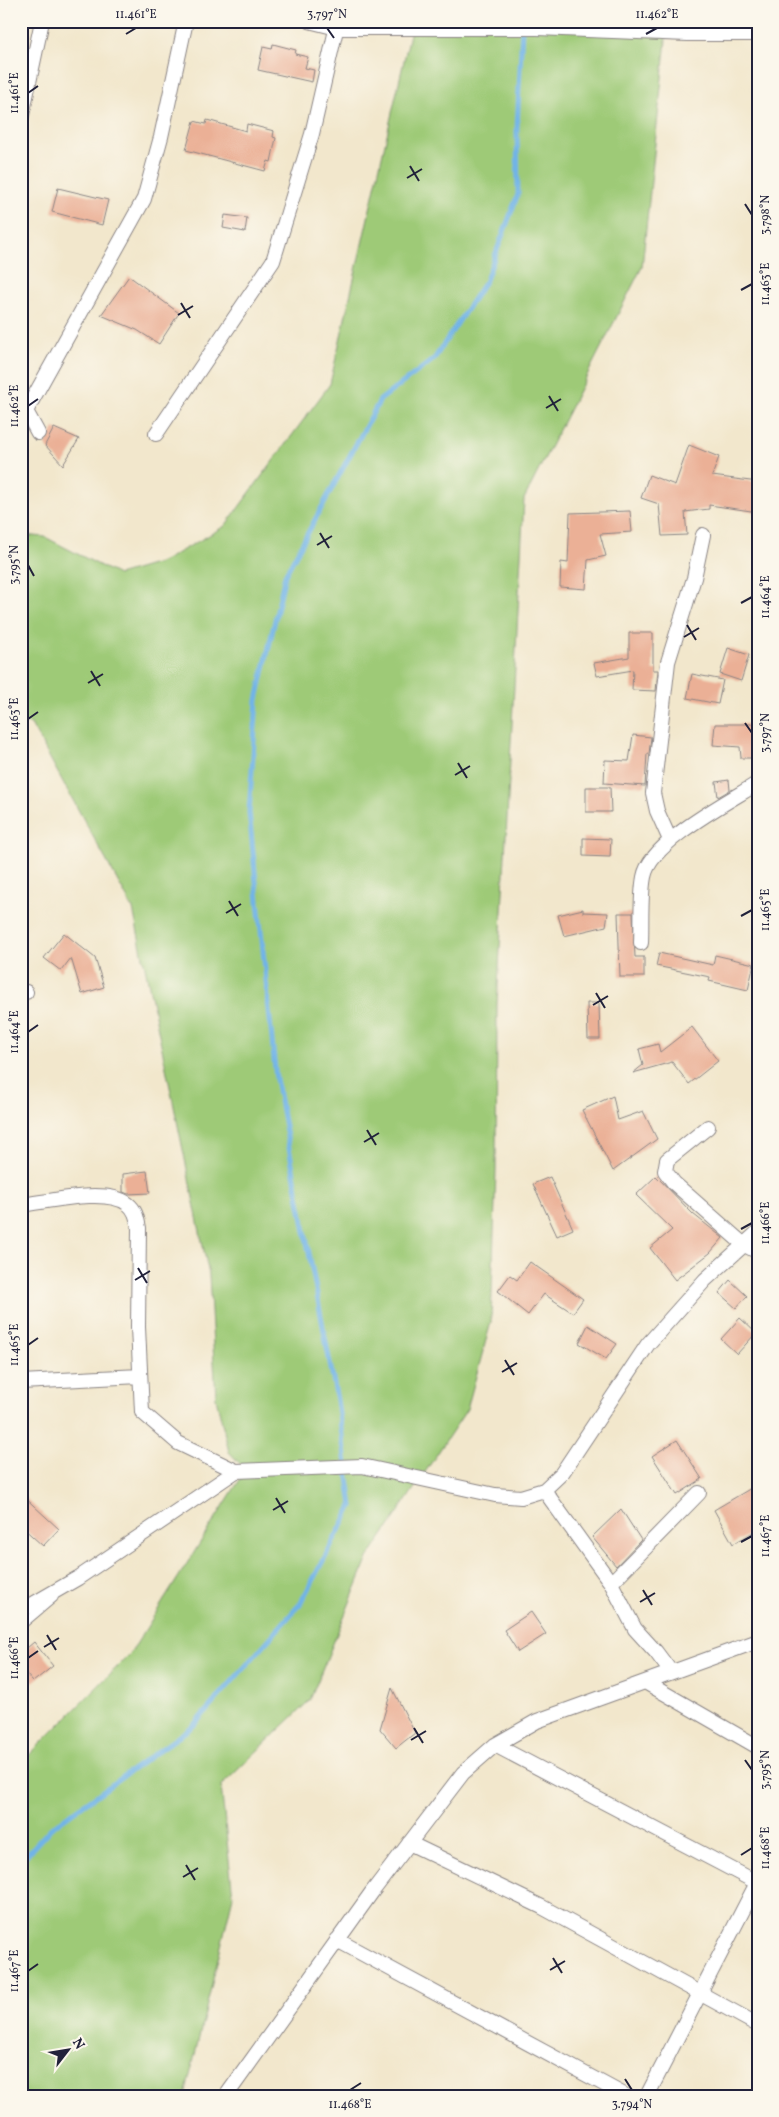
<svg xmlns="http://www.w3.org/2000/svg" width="779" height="2117" viewBox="0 0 779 2117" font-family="Vollkorn,serif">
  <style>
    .green { fill: #9eca77; stroke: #607659 }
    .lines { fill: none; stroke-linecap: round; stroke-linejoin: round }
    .stream { stroke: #71b4e7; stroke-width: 5 }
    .building { fill: #ebb096 }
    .service-casing { stroke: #8a8484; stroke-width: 9 }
    .minor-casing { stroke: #8a8484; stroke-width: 16 }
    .service { stroke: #fff; stroke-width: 7 }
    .minor { stroke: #fff; stroke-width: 14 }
    .ticks { fill: none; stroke: #22223b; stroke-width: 2 }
    .neatline { fill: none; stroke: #22223b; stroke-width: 2 }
    .ticks-label { font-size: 12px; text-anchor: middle; fill: #22223b }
  </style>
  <rect width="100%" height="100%" fill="#fbf7ec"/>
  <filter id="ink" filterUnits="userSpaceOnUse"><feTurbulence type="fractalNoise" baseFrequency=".02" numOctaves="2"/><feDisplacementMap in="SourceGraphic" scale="10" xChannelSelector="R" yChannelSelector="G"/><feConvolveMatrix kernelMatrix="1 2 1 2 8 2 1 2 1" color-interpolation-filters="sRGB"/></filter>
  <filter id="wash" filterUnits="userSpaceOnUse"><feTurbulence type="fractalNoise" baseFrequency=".0096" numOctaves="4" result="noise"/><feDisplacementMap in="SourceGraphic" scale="20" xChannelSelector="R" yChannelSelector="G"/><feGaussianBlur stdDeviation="1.12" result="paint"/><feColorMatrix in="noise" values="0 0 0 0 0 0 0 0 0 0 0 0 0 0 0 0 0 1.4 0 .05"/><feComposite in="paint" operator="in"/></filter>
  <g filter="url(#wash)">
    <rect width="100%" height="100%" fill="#f2e7cc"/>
    <path class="green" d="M413 21H668L642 267 524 499 497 1005 496 1170 491 1322 467 1409 368 1558 310 1700 221 1786 233 1896 185 2096H21V1763L130 1654 246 1470 229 1452 216 1398 209 1275 133 909 31 724 21 723V535L45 537 118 575 162 562 225 526 330 384Z"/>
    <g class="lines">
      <path class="stream" d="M21 1861 51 1828 193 1726 300 1604 352 1506 337 1400 276 1079 249 812 257 700 285 575 380 400 434 359 486 280 518 194 517 129 522 29"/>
    </g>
    <g id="blocks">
      <path class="building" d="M273 44 296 50 295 54 308 57 305 68 314 70 312 82 258 70 263 47 272 49Z
        M207 120 246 131 247 124 274 131 273 137 276 138 271 162 268 161 265 171 186 150 194 121 206 124Z
        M58 188 108 200 102 225 52 212Z
        M225 215 247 218 245 232 223 228Z
        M129 276 179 313 159 344 137 330 101 315Z
        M54 428 79 439 63 465 45 445Z
        M689 445 719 457 712 476 758 482V512L709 505V509L685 512 687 535 662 536 659 504 641 498 649 475 675 485Z
        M630 511 632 532 600 534 606 556 588 560 586 589 560 587 561 562 568 563 570 513Z
        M629 633H653V670H658L656 691 632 690 633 670 597 676 594 663 629 657Z
        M728 648 749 655 741 681 720 674Z
        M692 674 723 680 718 704 687 698Z
        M715 724H758V758H741L740 747 713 745Z
        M633 735 651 737 649 754H647L645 786 604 783 605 760 629 761Z
        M729 780 730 790 718 797 716 782Z
        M586 787H610L611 812H586Z
        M583 838 611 839 610 857 583 856Z
        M583 909V912L608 913 606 926 564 936 558 915Z
        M618 913H633L635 957H644V977H620Z
        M64 933 95 958 104 987 82 994 71 958 61 971 44 958Z
        M659 953 713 965 715 955 754 964 748 990 709 981 710 977 656 966Z
        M587 1003H599L600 1039H588Z
        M692 1027 718 1061 689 1084 672 1062 633 1073 643 1065 639 1049 658 1044 660 1052Z
        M613 1096 618 1120 643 1111 657 1139 613 1171 582 1110Z
        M147 1171 150 1193 128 1194 123 1192V1174Z
        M656 1176 693 1214 723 1238 710 1253 675 1280 650 1248 672 1230 636 1195Z
        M550 1177 573 1229 557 1236 533 1184Z
        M530 1262 583 1299 573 1313 544 1294 528 1315 498 1291 510 1275 517 1280Z
        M730 1280 747 1296 736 1308 719 1293Z
        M740 1318 756 1333 737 1354 721 1339Z
        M588 1325 617 1344 606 1359 579 1343Z
        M677 1440 702 1479 677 1495 652 1456Z
        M758 1484V1529L733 1544 714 1510Z
        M21 1494 59 1529 43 1546 21 1526Z
        M621 1509 641 1540 616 1566 592 1537Z
        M531 1612 546 1634 518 1652 504 1630Z
        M34 1642 53 1666 33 1682 21 1668V1653Z
        M392 1688 415 1733 396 1748 380 1729Z"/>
    </g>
  </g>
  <g filter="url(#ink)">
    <use href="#blocks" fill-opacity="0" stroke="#8a8484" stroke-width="1"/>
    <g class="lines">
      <defs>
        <path id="service" d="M21 1626 54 1598"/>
        <path id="minor" d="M309 21 337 28H537L688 34H758
          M21 120 42 21
          M38 433 26 411 144 199 161 137 186 21
          M156 434 273 261 312 134 338 21
          M670 840 657 811 653 793 668 662 694 578 703 535
          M641 943C642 922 640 898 644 877 650 842 728 802 758 783
          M21 993 26 992
          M708 1127 667 1160 665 1171 674 1183 743 1244 758 1252
          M21 1205C48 1202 106 1187 128 1204 136 1210 137 1219 139 1228L138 1327 142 1412 178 1443 236 1471
          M21 1382 140 1376
          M544 1490 611 1583 635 1629 656 1652 671 1672
          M611 1583 699 1493
          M21 1611 78 1578 236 1471 362 1466 495 1495 521 1497 544 1490 562 1473 648 1344 705 1280 758 1232
          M645 1682 758 1747
          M495 1745 758 1883
          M409 1843 542 1907 758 2025
          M337 1940 626 2096
          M226 2096 372 1892 463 1773 495 1745 537 1721 758 1641
          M647 2096 758 1881"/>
      </defs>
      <use href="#service" class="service-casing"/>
      <use href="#minor" class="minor-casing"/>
      <use href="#service" class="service"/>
      <use href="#minor" class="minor"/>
    </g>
  </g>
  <path class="ticks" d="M327 28 334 38M126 34 136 28M646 34 657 28M28 93 38 86M410 166 419 181M407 178 422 169M745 204 752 215M741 290 752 284M181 303 190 318M178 315 193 306M549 396 558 411M28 406 38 399M546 408 561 399M320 533 329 548M317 545 332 536M28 565 34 576M741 603 752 597M687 625 696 640M684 637 699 628M91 671 100 686M88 683 103 674M28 719 38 712M745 723 752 733M458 763 467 778M455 775 470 766M229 901 238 916M226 913 241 904M741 916 752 910M596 993 605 1008M593 1005 608 996M28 1032 38 1025M367 1130 376 1145M364 1142 379 1133M741 1229 752 1223M138 1268 147 1283M135 1280 150 1271M28 1345 38 1338M505 1360 514 1375M502 1372 517 1363M276 1498 285 1513M273 1510 288 1501M741 1542 752 1536M643 1590 652 1605M640 1602 655 1593M47 1635 56 1650M44 1647 59 1638M28 1658 38 1651M414 1728 423 1743M411 1740 426 1731M745 1760 752 1770M741 1855 752 1848M186 1865 195 1880M183 1877 198 1868M553 1958 562 1973M550 1970 565 1961M28 1971 38 1964M625 2079 632 2090M350 2090 361 2083"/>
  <rect width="779" height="2117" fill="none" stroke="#fbf7ec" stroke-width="55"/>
  <g transform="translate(68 2050) rotate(59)" stroke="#fbf7ec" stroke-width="4" paint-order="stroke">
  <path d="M0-4L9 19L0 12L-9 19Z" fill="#22223b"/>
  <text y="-8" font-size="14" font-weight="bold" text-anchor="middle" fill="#22223b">N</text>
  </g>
  <rect x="28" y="28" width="724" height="2062" class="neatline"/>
  <g class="ticks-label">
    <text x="136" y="18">11.461°E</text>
    <text x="327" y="18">3.797°N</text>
    <text x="657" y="18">11.462°E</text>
    <text transform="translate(14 93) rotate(-90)" y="4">11.461°E</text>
    <text transform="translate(765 215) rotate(-90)" y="4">3.798°N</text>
    <text transform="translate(765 284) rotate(-90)" y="4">11.463°E</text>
    <text transform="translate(14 406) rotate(-90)" y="4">11.462°E</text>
    <text transform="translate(14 565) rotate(-90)" y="4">3.795°N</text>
    <text transform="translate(765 597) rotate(-90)" y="4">11.464°E</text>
    <text transform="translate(14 719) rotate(-90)" y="4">11.463°E</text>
    <text transform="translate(765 733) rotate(-90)" y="4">3.797°N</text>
    <text transform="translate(765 910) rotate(-90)" y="4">11.465°E</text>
    <text transform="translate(14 1032) rotate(-90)" y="4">11.464°E</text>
    <text transform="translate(765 1223) rotate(-90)" y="4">11.466°E</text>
    <text transform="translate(14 1345) rotate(-90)" y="4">11.465°E</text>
    <text transform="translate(765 1536) rotate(-90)" y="4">11.467°E</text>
    <text transform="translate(14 1658) rotate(-90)" y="4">11.466°E</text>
    <text transform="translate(765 1770) rotate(-90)" y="4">3.795°N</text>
    <text transform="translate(765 1848) rotate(-90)" y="4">11.468°E</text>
    <text transform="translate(14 1971) rotate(-90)" y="4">11.467°E</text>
    <text x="350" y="2108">11.468°E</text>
    <text x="632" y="2108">3.794°N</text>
  </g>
</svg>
